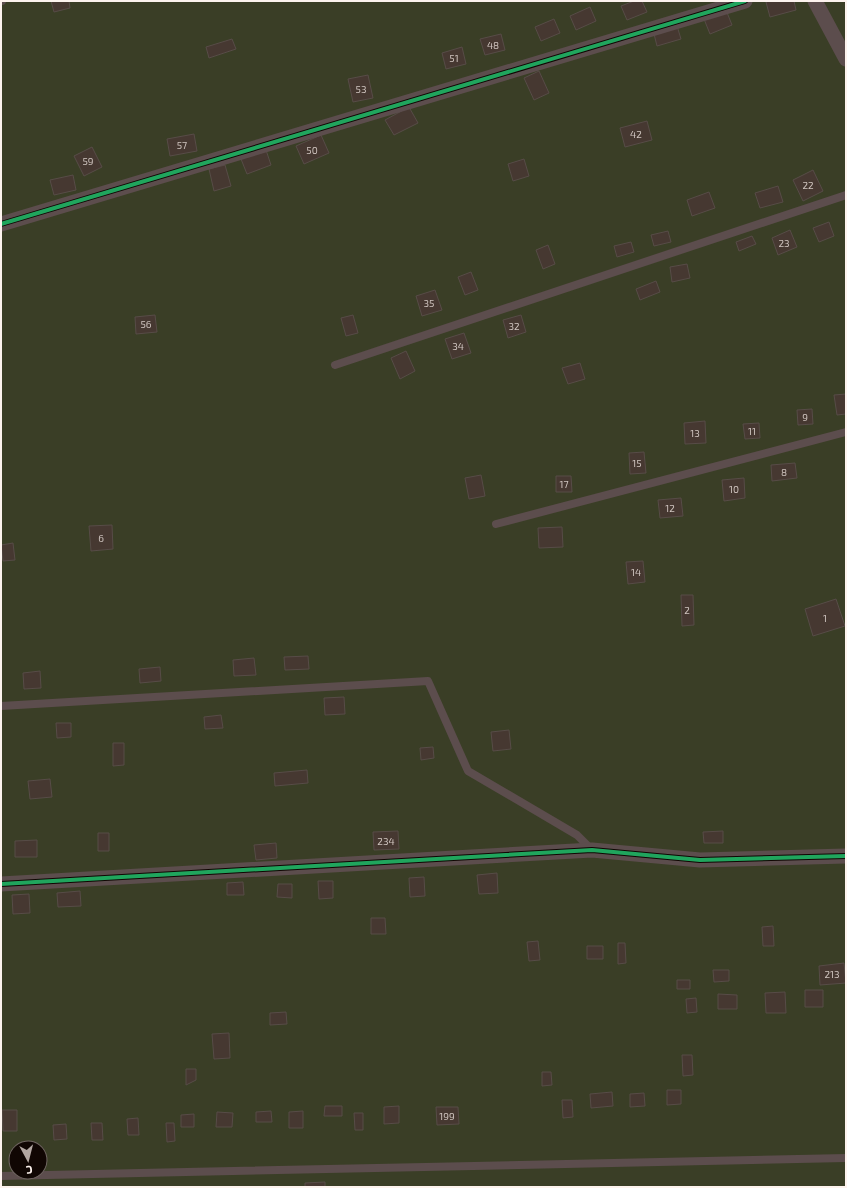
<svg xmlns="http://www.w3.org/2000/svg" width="847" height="1188" viewBox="0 0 847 1188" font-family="'Exo 2',sans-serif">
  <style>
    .green { fill: #3a3e26; fill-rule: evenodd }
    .building { fill: #463831; stroke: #574c47 }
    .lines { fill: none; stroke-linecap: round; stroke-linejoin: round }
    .lane { stroke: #5c4d4d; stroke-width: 8 }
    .street { stroke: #5c4d4d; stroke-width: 15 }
    .cycleway-casing { stroke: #100603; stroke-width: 6 }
    .cycleway { stroke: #20a55d; stroke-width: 4 }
    .labels { text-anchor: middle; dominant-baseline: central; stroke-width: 3.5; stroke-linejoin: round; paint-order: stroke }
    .number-label { font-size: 10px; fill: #cfc4bf }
  </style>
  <rect width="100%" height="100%" fill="#271b14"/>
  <path class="green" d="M1 1H844L846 5V1187H1ZM16 1148H40V1172H16Z"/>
  <path class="building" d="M51 1H69L70 8 54 12Z
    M634 1H642L647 12 627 20 621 6Z
    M769 1H794L796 10 770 17 766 2Z
    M590 7 596 21 576 30 570 16Z
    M726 10 732 25 710 34 704 19Z
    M554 19 560 33 541 41 535 27Z
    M677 26 681 39 657 46 654 34Z
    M501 34 505 50 485 55 480 39Z
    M232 39 236 49 209 58 206 47Z
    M462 47 466 64 446 69 442 53Z
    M539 71 549 93 534 100 524 78Z
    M368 75 373 98 353 102 348 79Z
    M409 107 418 123 394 135 385 120Z
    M647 121 652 140 625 147 620 128Z
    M194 134 197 151 170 156 167 139Z
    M321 135 329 153 304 164 296 146Z
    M92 147 102 167 84 176 74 156Z
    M266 150 271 165 247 174 241 159Z
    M524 159 529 176 513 181 508 164Z
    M225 165 231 186 214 191 209 169Z
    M813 170 823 191 803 201 793 180Z
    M73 175 76 190 54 195 50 180Z
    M778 186 783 202 760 208 755 193Z
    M709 192 715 208 692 216 687 200Z
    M829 222 834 236 819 242 813 228Z
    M790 230 797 247 778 255 772 238Z
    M668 231 671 242 654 246 651 235Z
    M752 236 756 244 739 251 736 242Z
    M631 242 634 252 617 257 614 246Z
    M548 245 555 264 543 269 536 250Z
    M687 264 690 278 672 282 670 267Z
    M471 272 478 290 465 295 458 277Z
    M656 281 660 292 640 300 636 289Z
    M435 290 442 310 422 316 416 296Z
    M155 315 157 332 136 334 135 317Z
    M353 315 358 333 346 336 341 318Z
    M521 315 526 332 508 338 503 320Z
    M464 333 471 353 452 359 445 339Z
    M406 351 415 371 400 379 391 358Z
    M580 363 585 379 568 384 562 368Z
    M846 394V414L837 415 834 395Z
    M812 409 813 424 798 425 797 410Z
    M705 421 706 443 685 444 684 423Z
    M759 423 760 438 745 439 743 424Z
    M644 452 646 473 630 474 629 453Z
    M795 463 797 478 772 481 771 465Z
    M481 475 485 496 469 499 465 478Z
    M556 476H571L572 492H556Z
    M744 478 745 498 724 501 722 480Z
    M681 498 683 516 660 518 658 500Z
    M112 525 113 549 91 551 89 526Z
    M562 527 563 547 539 548 538 528Z
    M13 543 15 560 3 561 1 545Z
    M643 561 645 582 628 584 626 562Z
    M681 595H693L694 625 682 626Z
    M836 599 845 626 813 636 805 609Z
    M308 656 309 669 285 670 284 657Z
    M254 658 256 675 234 676 233 660Z
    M160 667 161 681 140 683 139 669Z
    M40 671 41 688 24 689 23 673Z
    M344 697 345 714 325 715 324 698Z
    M221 715 223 728 205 729 204 717Z
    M56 723H71V737L57 738Z
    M509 730 511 749 493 751 491 732Z
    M113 743H124V765L113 766Z
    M433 747 434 758 421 760 420 748Z
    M307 770 308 783 275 786 274 773Z
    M50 779 52 797 30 799 28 781Z
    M398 831 399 849 374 850 373 832Z
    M723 831V843H704L703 832Z
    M98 833H109V851H98Z
    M37 840V857H15V841Z
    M276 843 277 858 256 860 254 845Z
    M497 873 498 893 479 894 477 875Z
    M424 877 425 896 410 897 409 878Z
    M318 881H333V898L319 899Z
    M243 882 244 895H227V883Z
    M278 884H292V898L277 897Z
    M80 891 81 906 58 907 57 893Z
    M29 894 30 913 13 914 12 895Z
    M371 918H385L386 934H371Z
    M773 926 774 946H763L762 927Z
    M538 941 540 960 529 961 527 942Z
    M618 943H625L626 963 618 964Z
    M587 946H603V959H587Z
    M844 963 846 983 820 985 819 966Z
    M713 970H729V981L714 982Z
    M677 980H690V989H677Z
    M805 990H823V1007H805Z
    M785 992 786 1013H766L765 993Z
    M718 994 737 995V1009H718Z
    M696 998 697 1012 687 1013 686 999Z
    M286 1012 287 1024 270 1025V1013Z
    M229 1033 230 1058 214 1059 212 1034Z
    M682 1055H692L693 1075 683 1076Z
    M186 1069H196V1080L186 1085Z
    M542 1072H551L552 1085 542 1086Z
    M667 1090H681V1104L667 1105Z
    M612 1092 613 1106 591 1108 590 1094Z
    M644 1093 645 1106 630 1107V1094Z
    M562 1100H572L573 1117 563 1118Z
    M325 1106H342V1116H324Z
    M399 1106V1123L384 1124V1107Z
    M436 1107H458L459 1124 437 1125Z
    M2 1110H17V1131H3Z
    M271 1111 272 1122H256V1112Z
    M303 1111V1128H289V1112Z
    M217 1112 233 1113 232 1127H216Z
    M354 1113H363V1130H355Z
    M194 1114V1127H181V1115Z
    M138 1118 139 1135H128L127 1119Z
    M91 1123H102L103 1140H92Z
    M166 1123H174L175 1141 167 1142Z
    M66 1124 67 1139 54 1140 53 1125Z
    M325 1182V1187H305V1183Z"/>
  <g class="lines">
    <path class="lane" d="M1 1H2
      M335 365 846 195
      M496 524 846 432
      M1 706 428 681 468 771 577 835 592 850
      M1 1176 846 1158"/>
    <path class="street" d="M815 1 846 59
      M1 224 745 1
      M1 884 592 850 700 860 846 856"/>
    <defs>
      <path id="cycleway" d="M1 224 745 1
        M1 884 592 850 700 860 846 856"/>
    </defs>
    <use href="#cycleway" class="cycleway-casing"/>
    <use href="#cycleway" class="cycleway"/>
  </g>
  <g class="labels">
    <g class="number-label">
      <text x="493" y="45">48</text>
      <text x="454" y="58">51</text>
      <text x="361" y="89">53</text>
      <text x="636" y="134">42</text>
      <text x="182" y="145">57</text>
      <text x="312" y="150">50</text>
      <text x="88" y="161">59</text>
      <text x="808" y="185">22</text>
      <text x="784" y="243">23</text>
      <text x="429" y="303">35</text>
      <text x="146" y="324">56</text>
      <text x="514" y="326">32</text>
      <text x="458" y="346">34</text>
      <text x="805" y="417">9</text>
      <text x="752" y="431">11</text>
      <text x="695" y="433">13</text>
      <text x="637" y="463">15</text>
      <text x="784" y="472">8</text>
      <text x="564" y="484">17</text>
      <text x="734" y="489">10</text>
      <text x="670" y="508">12</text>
      <text x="101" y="538">6</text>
      <text x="636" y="572">14</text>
      <text x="687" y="610">2</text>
      <text x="825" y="618">1</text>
      <text x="386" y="841">234</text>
      <text x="832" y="974">213</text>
      <text x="447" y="1116">199</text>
    </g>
  </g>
  <rect width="847" height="1188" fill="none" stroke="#fdf3ee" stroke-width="4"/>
  <g transform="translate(28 1160) rotate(173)"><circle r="19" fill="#100603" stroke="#6f6561"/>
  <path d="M0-3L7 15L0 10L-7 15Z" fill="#b2a7a2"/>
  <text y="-6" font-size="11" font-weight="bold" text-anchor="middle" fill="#fdf3ee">С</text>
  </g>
</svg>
